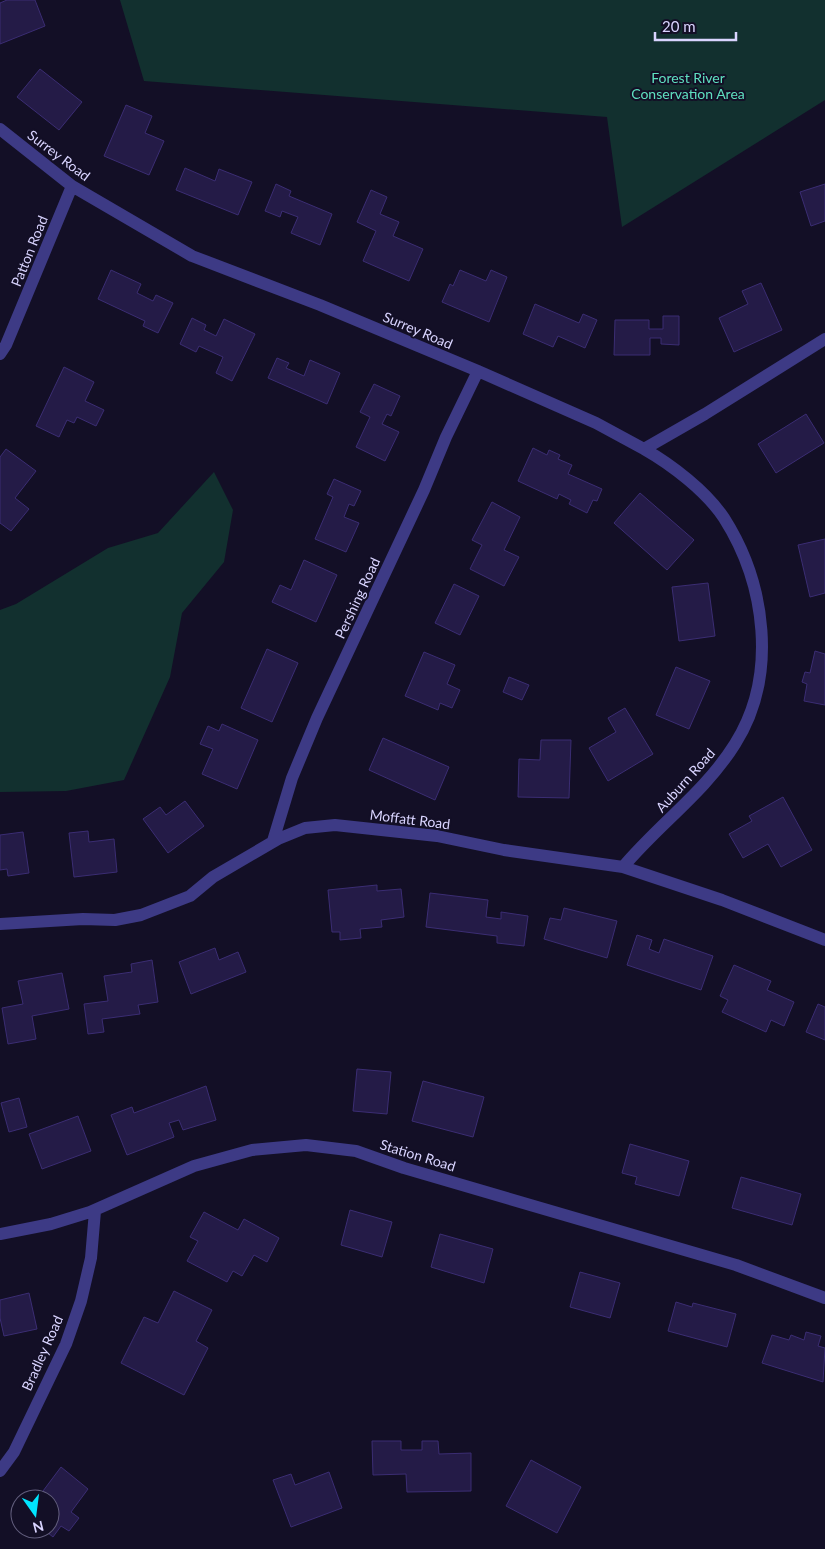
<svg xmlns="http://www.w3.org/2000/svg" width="825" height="1549" viewBox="0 0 825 1549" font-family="Lato,sans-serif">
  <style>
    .green { fill: #12302f }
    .building { fill: #241b47; stroke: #3b2d73 }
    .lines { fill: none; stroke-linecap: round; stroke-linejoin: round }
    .minor { stroke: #3d3a85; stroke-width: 12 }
    .labels { text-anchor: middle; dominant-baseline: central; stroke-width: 4; stroke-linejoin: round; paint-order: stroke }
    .park-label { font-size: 14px; fill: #5fe0c0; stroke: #130f26 }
    .street-label { font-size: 14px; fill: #d9d4ff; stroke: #130f26 }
  </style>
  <rect width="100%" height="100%" fill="#130f26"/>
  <path class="green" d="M120 0H825V100L622 227 607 117 144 81Z
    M214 472 233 510 224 562 182 613 170 677 124 780 66 791 0 792V610L16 604 108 548 158 533Z"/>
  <path class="building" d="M7 0H35L45 26 0 44V3Z
    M40 69 82 102 59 130 17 97Z
    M126 105 152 116 145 133 164 141 149 175 104 156Z
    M185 168 215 181 219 169 252 182 238 215 176 190Z
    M276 184 291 191 289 196 332 214 320 245 291 233 298 217 282 211 280 217 265 211Z
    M825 184V221L811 226 800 192Z
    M371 190 387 197 380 214 399 222 393 236 423 249 409 281 363 261 376 231 357 222Z
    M111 270 141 284 137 293 153 301 156 295 173 303 158 333 143 326 145 321 98 299Z
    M460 270 486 281 491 270 507 277 489 322 442 302 450 284 453 286Z
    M761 283 782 330 734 352 719 318 748 304 742 291Z
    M535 304 579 323 583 314 597 320 585 348 558 336 553 347 523 334Z
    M663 316H679V345L661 344V338H650V355H614L615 320H649V329H663Z
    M192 318 206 325 204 330 216 336 224 319 255 334 232 381 216 373 223 357 199 346 196 352 180 344Z
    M277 358 289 363 286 368 304 376 310 360 340 373 327 404 268 378Z
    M64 367 94 382 85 401 104 410 96 426 77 417 74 423 67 420 59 437 36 426Z
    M374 384 400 396 391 416 387 414 382 424 399 432 385 461 356 447 370 417 360 412Z
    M806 414 824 443 776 473 758 444Z
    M533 448 547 455 549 450 560 455 558 459 572 465 568 474 602 489 597 501 593 500 587 513 569 504 571 500 559 494 557 499 518 481Z
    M6 449 36 471 15 498 29 509 11 531 0 523V457Z
    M334 479 361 491 354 506 349 504 344 517 359 523 346 552 315 539 333 497 327 494Z
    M640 493 694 540 667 570 614 523Z
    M492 502 520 517 504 550 519 557 504 586 470 569 482 545 472 540Z
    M825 539V593L810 597 798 545Z
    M304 560 337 575 316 622 272 602 280 585 291 590Z
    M708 583 715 636 679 641 672 587Z
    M454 584 479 596 460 635 435 623Z
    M267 649 298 663 272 722 241 708Z
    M815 651 825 654V705L804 701 807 684 802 682 805 672 810 673Z
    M424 652 455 665 447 684 460 690 452 708 440 703 438 710 405 696Z
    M676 667 710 681 689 729 656 715Z
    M509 677 529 685 522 700 503 692Z
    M625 708 653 754 608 781 589 748 616 732 608 718Z
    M222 724 258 740 237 789 202 774 213 749 200 744 208 726 219 731Z
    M383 738 449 767 435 800 369 770Z
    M541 740H571L569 798 518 797 519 759 540 760Z
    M783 797 812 850 781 867 768 844 743 858 729 834 752 821 749 816Z
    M185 801 204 826 168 853 143 819 160 807 166 815Z
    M88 831 89 842 114 839 117 872 74 877 69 833Z
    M23 832 29 873 8 876 7 869 0 870V835Z
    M377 885V891L401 889 404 917 381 920 382 927 360 929 361 938 340 940V932H332L328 890Z
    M430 893 488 900 486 917 501 919V912L528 916 524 946 497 943V936L426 927Z
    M564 908 617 921 607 958 544 939 550 918 561 920Z
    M637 935 652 940 649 949 659 953 664 939 713 956 701 990 627 965Z
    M215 948 219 960 238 952 246 972 191 994 179 962Z
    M152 960 158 1002 138 1005 140 1014 102 1019 104 1032 88 1034 84 1004 108 1001 104 976 132 972 131 964Z
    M734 965 771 981 767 990 794 1002 784 1026 771 1020 766 1032 722 1012 728 1000 720 996Z
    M62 973 69 1009 32 1016 36 1039 8 1044 2 1008 23 1004 18 981Z
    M818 1004 825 1007V1040L806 1032Z
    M357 1069 391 1072 387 1114 353 1111Z
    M423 1081 484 1097 473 1137 412 1121Z
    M206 1086 216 1120 183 1130 179 1120 169 1123 174 1137 127 1155 111 1115 132 1107 134 1113Z
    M19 1098 27 1127 9 1132 1 1103Z
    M78 1116 91 1151 42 1169 29 1134Z
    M630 1144 689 1161 679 1196 635 1184 637 1177 622 1173Z
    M741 1177 801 1194 792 1225 732 1208Z
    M350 1210 392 1222 382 1257 341 1245Z
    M204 1212 238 1230 244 1219 279 1238 267 1262 254 1255 242 1276 233 1271 227 1282 187 1261 198 1241 190 1237Z
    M440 1234 493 1249 484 1283 431 1267Z
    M580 1272 620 1283 610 1318 570 1307Z
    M174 1291 212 1310 196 1341 208 1348 184 1395 121 1363 144 1317 158 1323Z
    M29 1293 37 1329 4 1336 0 1318V1300Z
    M676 1302 692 1307 693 1303 736 1314 727 1347 668 1331Z
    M806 1332 821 1336 818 1346 825 1348 823 1382 762 1363 772 1335 789 1340 791 1335 804 1340Z
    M372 1441H401V1450H422V1441H438L439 1454 471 1453V1491L407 1492 406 1474 373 1475Z
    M531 1460 581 1487 557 1533 506 1506Z
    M61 1467 88 1489 71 1512 79 1518 69 1531 61 1526 53 1537 43 1529H50V1499H37Z
    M329 1472 342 1508 291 1527 273 1480 291 1474 295 1485Z"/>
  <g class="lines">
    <path class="minor" d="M0 129 72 186 192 256 320 305 478 371 596 423 644 449 705 414 825 339
      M0 354 6 345 72 186
      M273 841 292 778 317 718 424 490 446 437 478 371
      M623 867C659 824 705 792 735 744 778 676 766 584 724 518 706 491 672 465 644 449
      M0 924 83 919 115 920 141 915 190 896 213 877 278 839 305 828 335 825 437 836 504 850 623 867 722 900 825 940
      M0 1234 51 1224 90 1212 194 1166 252 1150 306 1145 356 1151 404 1168 736 1265 825 1298
      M0 1471 14 1452 66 1344 81 1301 91 1258 95 1211"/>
  </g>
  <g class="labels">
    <g class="park-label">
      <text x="688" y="77">Forest River<tspan x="688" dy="16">Conservation Area</tspan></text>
    </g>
    <g class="street-label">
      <text transform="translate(59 155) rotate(37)">Surrey Road</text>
      <text transform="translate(29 251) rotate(-68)">Patton Road</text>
      <text transform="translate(418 330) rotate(23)">Surrey Road</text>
      <text transform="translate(357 598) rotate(-65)">Pershing Road</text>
      <text transform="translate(685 780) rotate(-48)">Auburn Road</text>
      <text transform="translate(410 819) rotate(7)">Moffatt Road</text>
      <text transform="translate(418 1155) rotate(17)">Station Road</text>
      <text transform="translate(42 1353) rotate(-66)">Bradley Road</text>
    </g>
  </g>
  <g transform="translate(35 1514) rotate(166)"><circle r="24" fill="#130f26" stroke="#625e7d"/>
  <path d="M0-4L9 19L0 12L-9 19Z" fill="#00e5ff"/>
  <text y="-8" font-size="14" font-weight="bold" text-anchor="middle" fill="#d9d4ff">N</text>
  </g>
  <path d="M655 32v8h81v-8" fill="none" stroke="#d9d4ff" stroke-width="2.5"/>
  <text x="662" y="32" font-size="15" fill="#d9d4ff" stroke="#130f26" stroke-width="4" paint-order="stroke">20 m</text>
</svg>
